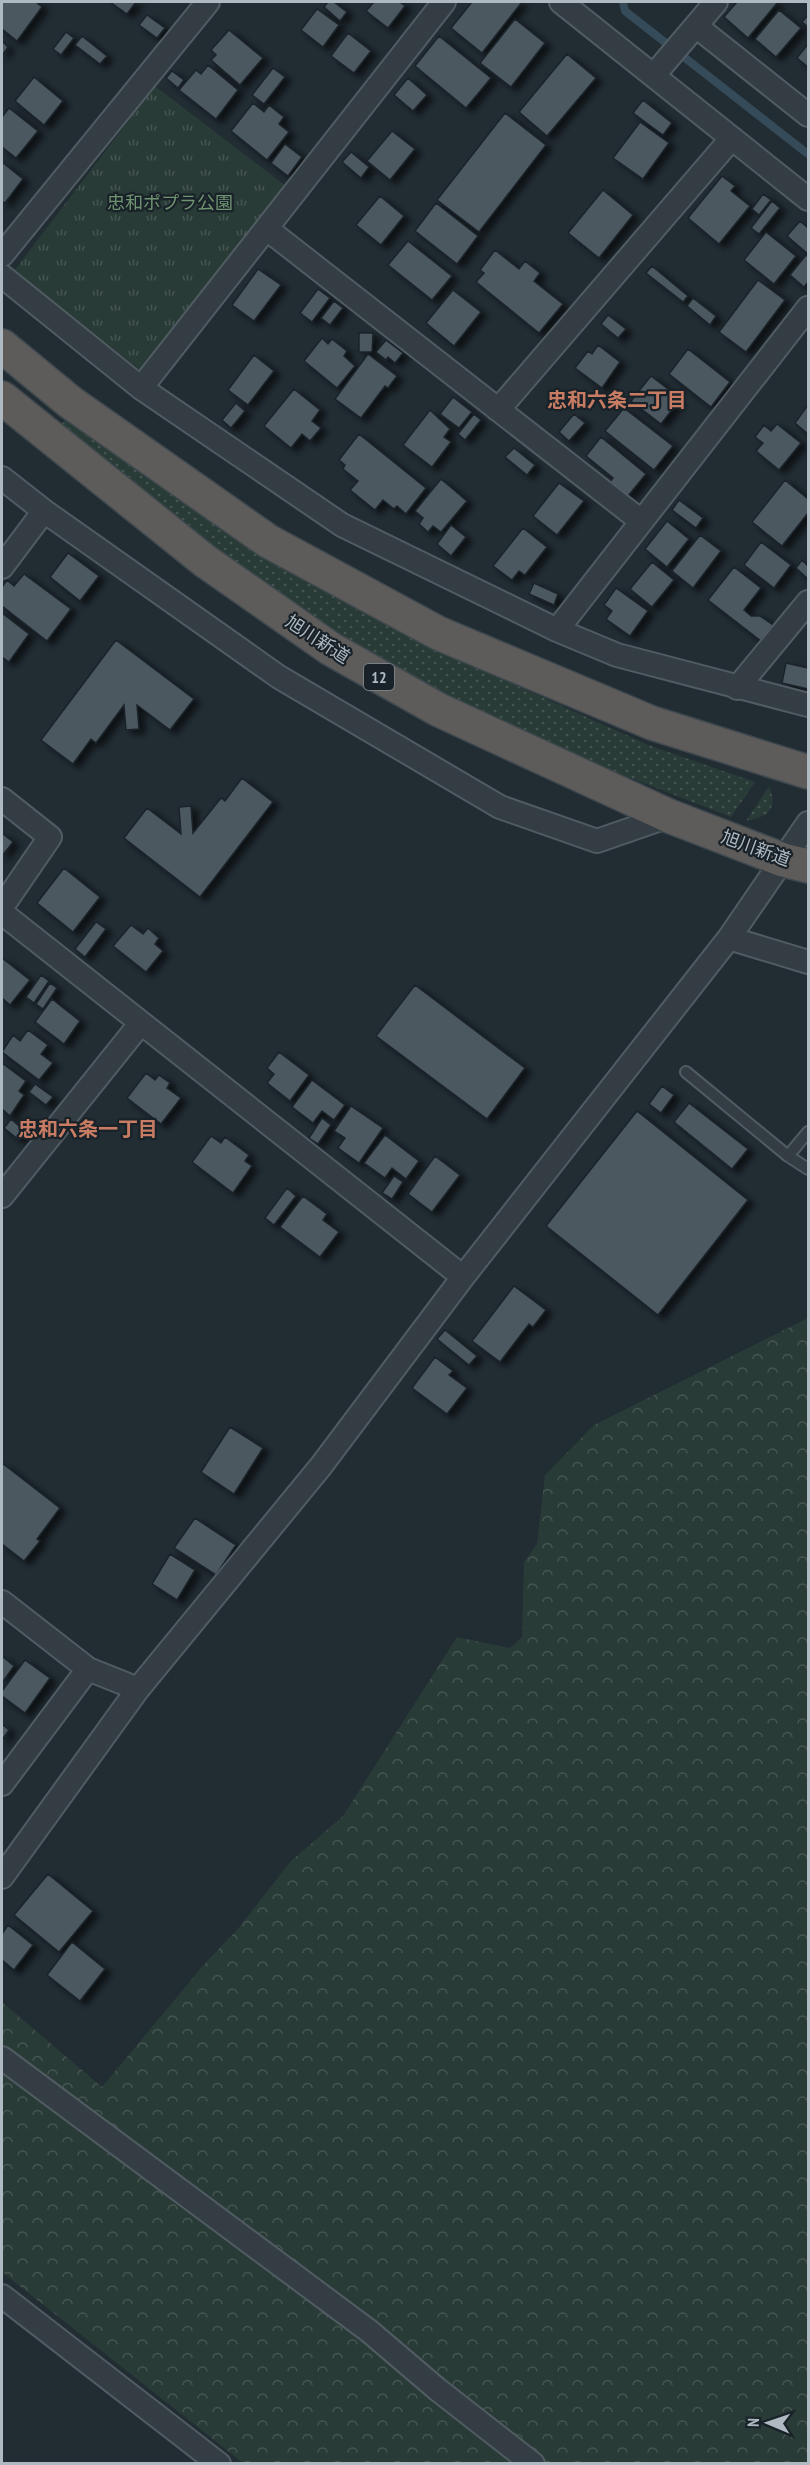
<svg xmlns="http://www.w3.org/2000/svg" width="810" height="2465" viewBox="0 0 810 2465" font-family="'PT Sans Narrow','Noto Sans JP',sans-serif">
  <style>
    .grass { fill: url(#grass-dots) }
    .forest { fill: url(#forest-crowns) }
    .park { fill: url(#park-tufts) }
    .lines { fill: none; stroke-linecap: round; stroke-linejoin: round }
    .stream { stroke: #364b59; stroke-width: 8 }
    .building { fill: #4c5961; stroke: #1b242a; stroke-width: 1.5; filter: url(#shadow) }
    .service-casing { stroke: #515b62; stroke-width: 14 }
    .minor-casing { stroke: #515b62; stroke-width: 26 }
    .trunk-casing { stroke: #3e484e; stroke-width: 36 }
    .service { stroke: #343d44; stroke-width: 10 }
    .minor { stroke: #343d44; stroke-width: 22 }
    .trunk { stroke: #5e5c5b; stroke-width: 33 }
    .labels { text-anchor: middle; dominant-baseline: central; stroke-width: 4.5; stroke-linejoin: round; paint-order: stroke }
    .shield { fill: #192228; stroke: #818c93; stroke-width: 1.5 }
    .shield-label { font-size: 16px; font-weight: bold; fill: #aeb9c1 }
    .park-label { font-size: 18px; fill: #709471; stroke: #192228 }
    .street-label { font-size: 18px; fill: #aeb9c1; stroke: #192228 }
    .neighbourhood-label { font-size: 20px; font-weight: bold; fill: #c77c63; stroke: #192228 }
  </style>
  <defs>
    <pattern id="grass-dots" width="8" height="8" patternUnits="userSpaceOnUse" patternTransform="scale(1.5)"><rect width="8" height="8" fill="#293b37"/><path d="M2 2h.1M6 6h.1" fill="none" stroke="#465552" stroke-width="1.8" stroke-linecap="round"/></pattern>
    <pattern id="forest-crowns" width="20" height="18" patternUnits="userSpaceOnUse" patternTransform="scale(1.5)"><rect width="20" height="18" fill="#293b37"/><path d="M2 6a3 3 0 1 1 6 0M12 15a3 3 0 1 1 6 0" fill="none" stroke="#465552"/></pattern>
    <pattern id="park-tufts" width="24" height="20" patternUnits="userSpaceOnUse" patternTransform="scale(1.5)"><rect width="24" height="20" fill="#293b37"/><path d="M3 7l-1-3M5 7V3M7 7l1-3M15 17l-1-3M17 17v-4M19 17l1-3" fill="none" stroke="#465552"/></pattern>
    <filter id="shadow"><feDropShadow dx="6" dy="4" stdDeviation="3" flood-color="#0009"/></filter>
  </defs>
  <rect width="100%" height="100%" fill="#212c33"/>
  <path class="grass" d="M67 418 180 501 298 575 426 645 651 746 755 782 731 817 571 755 446 696 307 619 214 551 59 427Z
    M769 786C778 809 769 817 746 821Z"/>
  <path class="forest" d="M808 1318V2463H243L2 2272V2002L102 2087 207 1961 237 1930 291 1861 343 1816 457 1637 510 1648 522 1637 524 1562 537 1544 545 1475 594 1425Z"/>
  <path class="park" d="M155 86 287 187 140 370 14 271Z"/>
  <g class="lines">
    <path class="stream" d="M623 2 625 11 808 154"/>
  </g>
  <path class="building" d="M2 2H36L42 7 17 41 2 29Z
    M110 2H136L127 14Z
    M328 2H334L347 12 340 21 324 7Z
    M374 2H400L405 6 388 28 366 11Z
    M472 2H522L482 53 451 28Z
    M737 2H778L748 38 724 17Z
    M317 9 339 25 323 47 301 30Z
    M779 10 801 28 776 57 755 39Z
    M147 15 165 28 157 38 139 25Z
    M808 15V27L802 22Z
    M515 19 545 43 511 87 480 63Z
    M229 30 263 58 240 85 211 60 216 55 211 50Z
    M66 32 74 38 61 55 53 49Z
    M348 33 371 51 354 73 331 56Z
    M82 36 107 56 100 64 75 45Z
    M439 36 491 78 466 108 415 66Z
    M2 41 8 47 2 56Z
    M808 44V67L797 58Z
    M567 54 596 78 547 136 519 112Z
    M208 65 238 90 216 119 179 90 196 70 201 74Z
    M273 68 285 77 264 104 252 95Z
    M172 71 184 80 178 88 166 78Z
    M34 77 63 101 44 125 15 101Z
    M408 78 427 95 413 111 394 95Z
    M643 100 672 123 663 135 633 113Z
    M253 103 264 112 269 105 284 117 279 124 289 132 267 160 231 131Z
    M9 108 38 131 16 158 2 147V117Z
    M505 113 546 145 479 232 437 200Z
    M640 122 669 143 643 179 613 158Z
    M392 131 415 149 390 180 367 161Z
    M285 144 302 157 288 176 271 163Z
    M351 152 369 167 361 178 342 162Z
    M2 162 23 179 5 203 2 201Z
    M722 176 735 186 731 191 750 206 719 244 688 218Z
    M603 190 633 215 599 258 568 233Z
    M763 194 771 200 759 215 752 209Z
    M380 196 404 216 381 245 356 225Z
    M772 201 780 208 759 234 751 228Z
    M436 203 478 236 457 264 415 231Z
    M800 221 808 228V254L787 236Z
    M766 232 796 256 774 284 744 260Z
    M408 241 452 276 432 300 388 265Z
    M495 250 519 269 525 261 540 273 534 281 563 304 539 333 476 282 484 273 480 270Z
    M806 255 808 257V282L804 287 790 275Z
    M652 266 688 296 683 302 646 273Z
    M258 269 281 285 254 321 232 305Z
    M758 280 785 300 746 352 719 332Z
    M318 289 330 298 312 322 300 313Z
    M453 290 481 312 454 346 426 323Z
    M693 298 716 316 710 325 687 306Z
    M334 301 343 308 330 325 321 318Z
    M608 315 626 329 618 338 601 324Z
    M359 333H373L372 352H359Z
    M322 338 328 344 332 339 347 351 344 356 355 366 337 388 304 361Z
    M386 340 403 353 395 363 388 357 386 360 376 352Z
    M598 345 620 362 602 388 575 368 588 351 592 354Z
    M688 349 730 382 711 407 669 374Z
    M368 354 397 376 388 388 385 386 361 418 335 399Z
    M254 355 274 371 248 405 228 390Z
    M651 376 668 389 666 392 678 402 661 424 631 401Z
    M294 389 320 410 312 421 321 428 310 441 302 434 291 448 264 426Z
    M453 397 472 412 459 428 440 414Z
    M236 403 245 411 231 428 222 420Z
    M808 405V434L795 423Z
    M624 408 673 446 654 470 605 431Z
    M430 410 450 429 444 437 451 442 432 467 403 445Z
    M474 414 481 420 465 440 458 434Z
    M574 414 585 423 569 441 559 432Z
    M777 424 801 443 779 470 756 451 763 443 755 437 764 425 771 431Z
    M359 434 426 488 406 514 397 506 394 509 383 500 375 510 350 490 358 481 343 469 345 465 339 460Z
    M601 437 646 474 628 496 610 482 613 478 586 456Z
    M514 448 535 465 527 475 505 457Z
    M441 479 467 501 441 532 433 526 428 532 419 524 423 518 415 511Z
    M785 480 808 499V513L782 546 752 522Z
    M559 483 584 501 557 535 533 516Z
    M679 500 703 518 696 528 672 510Z
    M667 521 689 539 667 567 645 549Z
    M451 525 466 537 451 556 437 544Z
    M523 528 547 547 525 575 519 571 512 580 493 566Z
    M700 535 721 551 693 588 672 571Z
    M761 542 791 565 774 588 744 565Z
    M68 553 99 576 80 601 50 577Z
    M802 560 808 566V579L796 568Z
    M652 562 674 580 652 607 630 589Z
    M734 567 761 588 744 610 751 616H760L773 625 761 641 708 600Z
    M24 574 71 609 47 641 2 606V587L7 580 14 586Z
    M534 583 558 594 554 605 529 594Z
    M616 588 648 611 630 636 606 619 612 611 604 605Z
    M2 613 29 634 9 662 2 657Z
    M116 640 194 699 170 730 137 705 139 729 126 730 124 705 96 743 91 739 73 764 41 740Z
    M786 663 808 668V689L782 683Z
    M242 778 273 802 200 897 124 838 147 808 181 834 179 807 191 806 193 833 221 798 225 801Z
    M2 833 13 842 2 856Z
    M64 868 100 897 73 932 37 903Z
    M96 922 106 929 85 957 75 949Z
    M131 925 143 934 148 928 159 938 155 944 163 951 146 972 113 946Z
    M2 958 30 980 10 1005 2 998Z
    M41 975 49 981 34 1003 26 997Z
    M50 983 57 988 43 1009 36 1004Z
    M415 985 525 1068 487 1119 376 1036Z
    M52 999 80 1021 64 1044 35 1022Z
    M28 1030 48 1045 41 1054 53 1063 39 1080 2 1052 13 1035 20 1041Z
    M279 1052 309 1075 290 1101 267 1083 274 1074 267 1068Z
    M2 1063 26 1081 19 1091 24 1095 10 1116 2 1109Z
    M146 1073 155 1080 159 1075 170 1083 167 1088 181 1098 161 1124 127 1098Z
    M312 1080 345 1105 334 1120 322 1111 313 1123 292 1107Z
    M35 1084 53 1097 46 1105 29 1092Z
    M662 1086 674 1095 661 1113 649 1104Z
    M689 1103 748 1149 732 1169 674 1122Z
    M351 1106 383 1128 359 1163 338 1148 345 1138 334 1131Z
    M637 1111 748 1200 658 1315 546 1226Z
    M322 1118 331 1125 318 1144 309 1138Z
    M11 1119 26 1132 19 1140 4 1128Z
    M385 1135 419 1161 406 1179 392 1168 385 1178 364 1163Z
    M211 1136 221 1143 225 1137 249 1155 245 1161 252 1166 233 1193 192 1162Z
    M435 1156 460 1175 432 1212 408 1194Z
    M394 1176 403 1182 392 1199 382 1193Z
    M287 1188 296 1196 274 1225 265 1218Z
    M303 1196 327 1214 323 1220 339 1232 320 1257 280 1227Z
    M514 1286 546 1310 533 1327 529 1324 500 1362 472 1341Z
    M445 1330 477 1356 469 1365 437 1339Z
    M435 1357 453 1371 449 1375 467 1388 447 1414 412 1388Z
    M230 1427 263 1448 234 1494 201 1472Z
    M2 1463 60 1508 37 1539 40 1541 24 1561 2 1544Z
    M195 1518 236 1545 216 1575 174 1548Z
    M170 1554 195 1570 177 1600 152 1584Z
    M2 1656 14 1666 2 1683Z
    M25 1660 50 1678 25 1713 2 1696V1691Z
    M2 1724 9 1730 2 1740Z
    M48 1874 93 1911 59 1952 14 1915Z
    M8 1925 33 1945 14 1970 2 1960V1934Z
    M72 1942 105 1969 80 2001 47 1975Z"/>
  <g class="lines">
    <defs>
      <path id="service" d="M686 1072 788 1156 808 1132
        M788 1156 808 1169"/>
      <path id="minor" d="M561 2 808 199
        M696 26 808 115
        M654 75 716 2
        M267 229 641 521
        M2 255 208 2
        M2 276 141 388 342 525 557 630 617 655 808 705
        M141 388 444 2
        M498 410 732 138
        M2 478 44 511 279 677 500 807 597 841 669 816
        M2 567 44 511
        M557 630 808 308
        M737 688 808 602
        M2 799 50 837 2 907
        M2 913 463 1277
        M729 938 808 962
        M2 1196 140 1024
        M2 1602 88 1669 138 1689
        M2 1784 88 1669
        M2 1877 138 1689 321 1466 463 1277 729 938 808 823
        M2 2058 369 2331 437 2389 533 2464
        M2 2296 219 2464"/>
      <path id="trunk" d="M2 346 70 402 268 541 438 633 652 723 808 772
        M2 398 205 561 331 649 439 710 669 816 783 860 808 866"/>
    </defs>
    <use href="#service" class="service-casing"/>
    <use href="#minor" class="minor-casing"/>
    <use href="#trunk" class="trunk-casing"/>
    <use href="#service" class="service"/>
    <use href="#minor" class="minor"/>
    <use href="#trunk" class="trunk"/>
  </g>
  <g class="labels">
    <rect class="shield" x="364" y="664" width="30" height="26" rx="4.5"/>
    <g class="shield-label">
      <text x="379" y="677">12</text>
    </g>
    <g class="park-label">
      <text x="170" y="202">忠和ポプラ公園</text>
    </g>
    <g class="street-label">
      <text transform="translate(318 639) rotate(33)">旭川新道</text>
      <text transform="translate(756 848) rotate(20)">旭川新道</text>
    </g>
    <g class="neighbourhood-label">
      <text x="617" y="400">忠和六条二丁目</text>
      <text x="88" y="1129">忠和六条一丁目</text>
    </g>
  </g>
  <rect width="810" height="2465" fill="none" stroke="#aeb9c1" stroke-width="6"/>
  <g transform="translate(768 2423) rotate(272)" stroke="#192228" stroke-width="4.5" paint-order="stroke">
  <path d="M0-4.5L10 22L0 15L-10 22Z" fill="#aeb9c1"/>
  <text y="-9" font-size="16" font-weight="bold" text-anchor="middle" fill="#aeb9c1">N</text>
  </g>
</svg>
